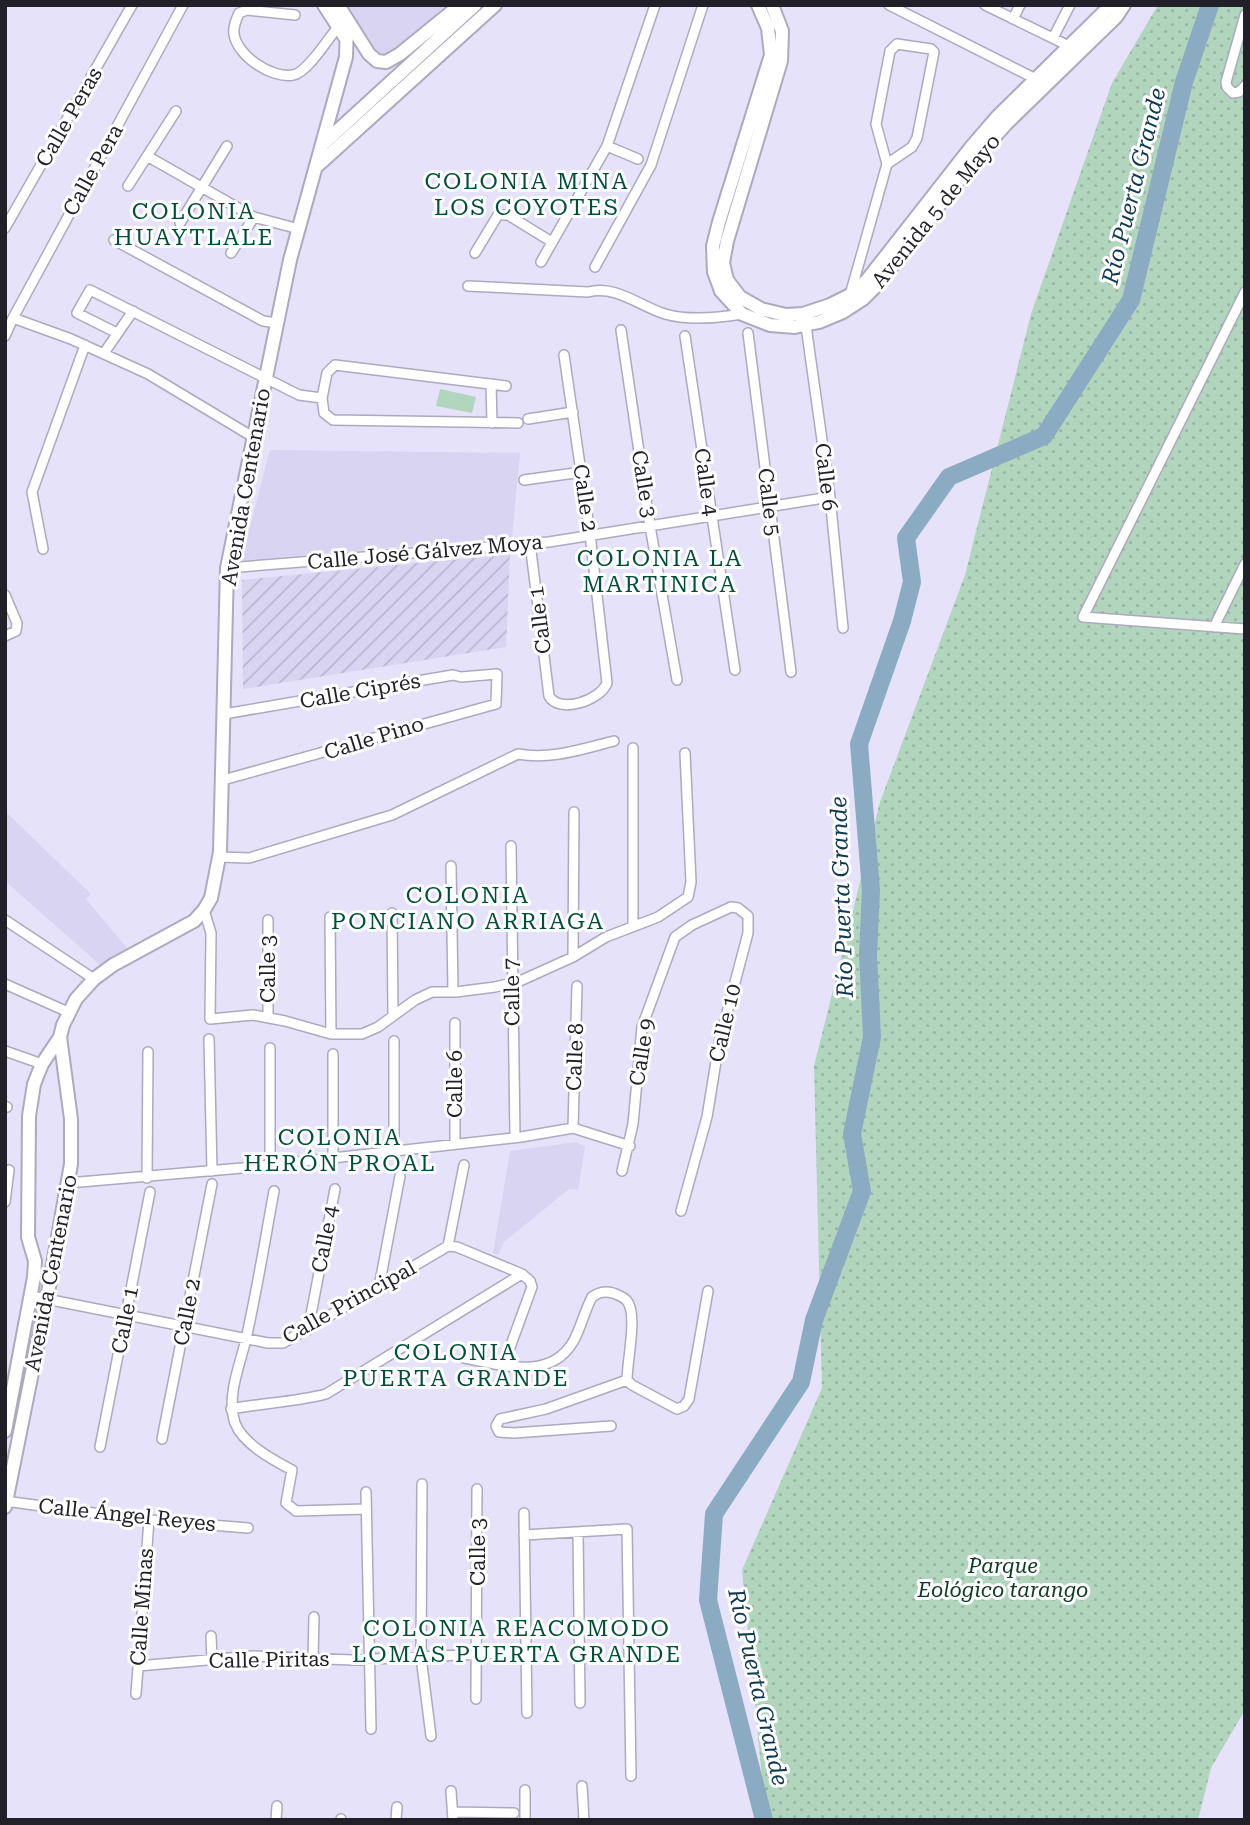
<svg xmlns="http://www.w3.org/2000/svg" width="1250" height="1825" viewBox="0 0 1250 1825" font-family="'Roboto Serif',serif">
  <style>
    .built { fill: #d9d4f2 }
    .industrial { fill: url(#industrial-furrows) }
    .park { fill: url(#park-dots) }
    .pitch { fill: #b2d5be }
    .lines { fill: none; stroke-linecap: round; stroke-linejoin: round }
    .river { stroke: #8babc3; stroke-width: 18 }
    .street-casing { stroke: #ada9bf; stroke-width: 12 }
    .secondary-casing { stroke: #ada9bf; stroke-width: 16 }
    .street { stroke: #fff; stroke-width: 9 }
    .secondary { stroke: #fff; stroke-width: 12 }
    .labels { text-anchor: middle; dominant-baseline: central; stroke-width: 6; stroke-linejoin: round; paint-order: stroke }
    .street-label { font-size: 21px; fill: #211f28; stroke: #fff }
    .park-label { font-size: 21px; font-style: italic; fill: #0f3b24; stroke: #fff }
    .neighbourhood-label { font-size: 23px; letter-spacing: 2px; fill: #005038; stroke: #fff }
    .water-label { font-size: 23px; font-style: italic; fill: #0f3851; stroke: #fff }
  </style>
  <defs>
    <pattern id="industrial-furrows" width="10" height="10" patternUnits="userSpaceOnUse" patternTransform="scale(1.75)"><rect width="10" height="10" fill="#d9d4f2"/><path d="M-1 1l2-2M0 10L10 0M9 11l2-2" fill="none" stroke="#bab6d0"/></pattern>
    <pattern id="park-dots" width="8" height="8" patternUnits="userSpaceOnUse" patternTransform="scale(1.75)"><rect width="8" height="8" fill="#b2d5be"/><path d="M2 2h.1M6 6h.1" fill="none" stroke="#99b6a3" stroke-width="1.8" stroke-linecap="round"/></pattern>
  </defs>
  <rect width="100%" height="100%" fill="#e5e2f9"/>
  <path class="built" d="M347 5H446L387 56 380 54 373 45Z
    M270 450 520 453 512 537 241 561Z
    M5 811 91 894 86 899 127 948 100 965 5 881Z
    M576 1142 585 1147 578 1190 569 1189 504 1242 498 1255 493 1253 510 1151Z"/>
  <path class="industrial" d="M510 554 506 647 243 689 242 580Z"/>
  <path class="park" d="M1158 5H1245V1710L1211 1768 1198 1820H766L742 1570 822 1388 814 1066 880 802 965 575 1031 314 1112 83Z"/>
  <path class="pitch" d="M440 389 476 397 472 413 436 406Z"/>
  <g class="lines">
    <path class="river" d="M764 1820 708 1600 714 1514 801 1382 814 1320 862 1191 852 1134 872 1037 868 954 871 890 859 744 902 621 912 582 906 538 949 477 1044 436 1131 300 1184 82 1210 5"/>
    <defs>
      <path id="street" d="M889 5 1038 80
        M985 5 1071 47
        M295 15 247 10 239 13C236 20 233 27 234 34 237 56 272 79 293 75 307 73 328 39 337 28L342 25
        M1245 15 1226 82 1227 87 1233 93 1239 92 1245 86
        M1013 19 1020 5
        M1053 38 1070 5
        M607 146 638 159
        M147 156 254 217 299 229
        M128 186 176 111
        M180 223 227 146
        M5 228 132 5
        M114 240 263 321 277 323
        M231 253 254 217
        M475 253 498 215H508L552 242
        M541 262 607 146 655 5
        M595 267 651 165 703 5
        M468 286 588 292C617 285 639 306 665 314 689 321 718 318 742 314
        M1245 292 1083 617 1245 629
        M850 295 887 164 876 124 890 51 897 44 931 49 934 52 917 138 912 147 887 164
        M13 318 71 339 148 374 253 437
        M806 326 830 497 843 628
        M621 330 650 526 677 680
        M117 333 77 313 90 290 299 395 322 398 327 373 335 365 506 386
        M748 333 791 672
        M5 336 13 318 183 5
        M685 336 735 670
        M104 353 133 311
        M491 384 492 423
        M322 398 324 413 333 420 518 423
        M528 419 573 412
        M524 480 582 472
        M530 543 549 696C559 714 600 701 607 683L590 534 564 355
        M43 549 32 492 85 345
        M227 568 549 542 830 497
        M5 595 17 623 16 631 5 636
        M1214 627 1245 564
        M223 780 496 704 497 674 461 677 453 675 224 714
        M511 846 515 1137
        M219 857 249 858 392 815 518 754C551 760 582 749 614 741
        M451 866 453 992
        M204 910 211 933 210 1019 253 1015 285 1021 331 1034H362L378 1027 415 1000 432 992H456L495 987 520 981 573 957 606 937 658 917 688 897 691 882 685 753
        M392 913 393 1015
        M330 917 331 1034
        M5 920 94 979
        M268 920V1017
        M633 926V748
        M573 957 574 812
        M5 984 68 1012
        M455 1023V1144
        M209 1039 212 1171
        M394 1041V1151
        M5 1051 42 1064
        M333 1054V1158
        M5 1106 7 1107
        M573 1128 577 986
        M270 1165V1048
        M622 1171 633 1124 642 1027 675 937 692 925 731 907 738 908 748 916V933L719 1043 707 1117 681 1211
        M147 1178 148 1052
        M68 1183 242 1168 521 1137 573 1128 630 1146
        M274 1191C265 1240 257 1290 246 1339 240 1365 226 1397 235 1423 243 1444 273 1460 292 1470L286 1503 296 1511 366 1509
        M5 1202 9 1170
        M448 1246 464 1165
        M379 1287 400 1176
        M31 1296 268 1343H283L448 1246 457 1247 522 1274 530 1281 532 1287 504 1364
        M308 1330 335 1189
        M464 1358C500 1364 549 1382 573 1342 581 1328 584 1312 592 1297 599 1292 604 1291 613 1293 618 1295 624 1297 627 1301 638 1314 627 1361 627 1380
        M231 1409C263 1403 295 1402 326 1394L522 1274
        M611 1426 514 1433 499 1432 496 1426 500 1419 546 1409 627 1380 632 1385 677 1409 684 1406 689 1399 708 1291
        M162 1439 212 1184
        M100 1447 150 1192
        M422 1484 421 1657 431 1736
        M366 1492 371 1729
        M5 1501 137 1519 248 1528
        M524 1513 527 1713
        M578 1532 580 1703
        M524 1535 627 1529 631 1776
        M211 1636 212 1660
        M313 1658 314 1617
        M138 1666 253 1656 352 1660 527 1652
        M136 1694 149 1520
        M476 1699 477 1489
        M582 1786 584 1820
        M451 1791 453 1820
        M453 1812 514 1813
        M276 1820 277 1806
        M341 1820V1819
        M396 1820 397 1807
        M525 1820V1790"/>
      <path id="secondary" d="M324 5 346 39
        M338 5 369 54 377 61 386 62 400 54 460 5
        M758 5 768 28 771 55 719 222 713 246 714 272 721 291 742 314 770 325 795 327 819 322 843 312 863 299 877 285 979 154 1007 123 1116 17 1124 5
        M772 5 782 31 781 61 727 241 723 263 727 280 740 297 761 309 786 315 803 314 830 305 850 295 867 280 972 146 998 116 1111 5
        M323 144 475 5
        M316 167 495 5
        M5 1431 34 1277 35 1261 28 1237 29 1116 34 1084 42 1064 60 1037 63 1025 76 999 94 979 113 965 194 921 204 910 211 898 220 852 227 568 290 260 346 57 347 23
        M5 1507 47 1298 71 1164V1119L60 1037"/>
    </defs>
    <use href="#street" class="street-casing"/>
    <use href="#secondary" class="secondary-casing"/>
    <use href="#street" class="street"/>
    <use href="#secondary" class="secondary"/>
  </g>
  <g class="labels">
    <g class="street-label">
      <text transform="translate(69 117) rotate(-60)">Calle Peras</text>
      <text transform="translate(93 170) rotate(-61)">Calle Pera</text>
      <text transform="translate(936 211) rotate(-51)">Avenida 5 de Mayo</text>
      <text transform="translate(826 477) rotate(83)">Calle 6</text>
      <text transform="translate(706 482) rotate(82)">Calle 4</text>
      <text transform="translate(644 484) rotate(81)">Calle 3</text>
      <text transform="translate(246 487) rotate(-80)">Avenida Centenario</text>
      <text transform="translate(585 498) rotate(82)">Calle 2</text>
      <text transform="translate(769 502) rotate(83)">Calle 5</text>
      <text transform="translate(425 552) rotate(-5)">Calle José Gálvez Moya</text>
      <text transform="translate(540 620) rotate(-97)">Calle 1</text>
      <text transform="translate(360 691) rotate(-10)">Calle Ciprés</text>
      <text transform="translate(374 738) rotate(-17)">Calle Pino</text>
      <text transform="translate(268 969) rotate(-90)">Calle 3</text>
      <text transform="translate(512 992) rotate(-91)">Calle 7</text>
      <text transform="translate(725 1023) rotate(-77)">Calle 10</text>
      <text transform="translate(642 1052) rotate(-81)">Calle 9</text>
      <text transform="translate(575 1057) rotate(-88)">Calle 8</text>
      <text transform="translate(455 1084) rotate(-90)">Calle 6</text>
      <text transform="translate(325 1239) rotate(-79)">Calle 4</text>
      <text transform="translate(51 1273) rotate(-79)">Avenida Centenario</text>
      <text transform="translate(349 1302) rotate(-29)">Calle Principal</text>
      <text transform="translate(187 1312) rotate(-79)">Calle 2</text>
      <text transform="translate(125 1320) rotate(-79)">Calle 1</text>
      <text transform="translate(127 1515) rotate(6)">Calle Ángel Reyes</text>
      <text transform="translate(478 1552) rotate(-90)">Calle 3</text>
      <text transform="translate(142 1607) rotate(-86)">Calle Minas</text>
      <text transform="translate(269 1660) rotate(-1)">Calle Piritas</text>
    </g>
    <g class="park-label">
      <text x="1003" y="1566">´Parque<tspan x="1003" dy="24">Eológico tarango</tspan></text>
    </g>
    <g class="neighbourhood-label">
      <text x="527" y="181">COLONIA MINA<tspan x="527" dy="26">LOS COYOTES</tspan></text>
      <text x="194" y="211">COLONIA<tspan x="194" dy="26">HUAYTLALE</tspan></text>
      <text x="660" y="558">COLONIA LA<tspan x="660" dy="26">MARTINICA</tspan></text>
      <text x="468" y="895">COLONIA<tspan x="468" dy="26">PONCIANO ARRIAGA</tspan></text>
      <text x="340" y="1137">COLONIA<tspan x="340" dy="26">HERÓN PROAL</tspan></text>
      <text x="456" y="1352">COLONIA<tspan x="456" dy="26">PUERTA GRANDE</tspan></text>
      <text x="517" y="1628">COLONIA REACOMODO<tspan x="517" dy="26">LOMAS PUERTA GRANDE</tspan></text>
    </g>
    <g class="water-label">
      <text transform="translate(1134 186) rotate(-76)">Río Puerta Grande</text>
      <text transform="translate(842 897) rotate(-92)">Río Puerta Grande</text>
      <text transform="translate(758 1687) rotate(77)">Río Puerta Grande</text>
    </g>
  </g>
  <rect width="1250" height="1825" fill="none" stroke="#211f28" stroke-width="14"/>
</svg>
